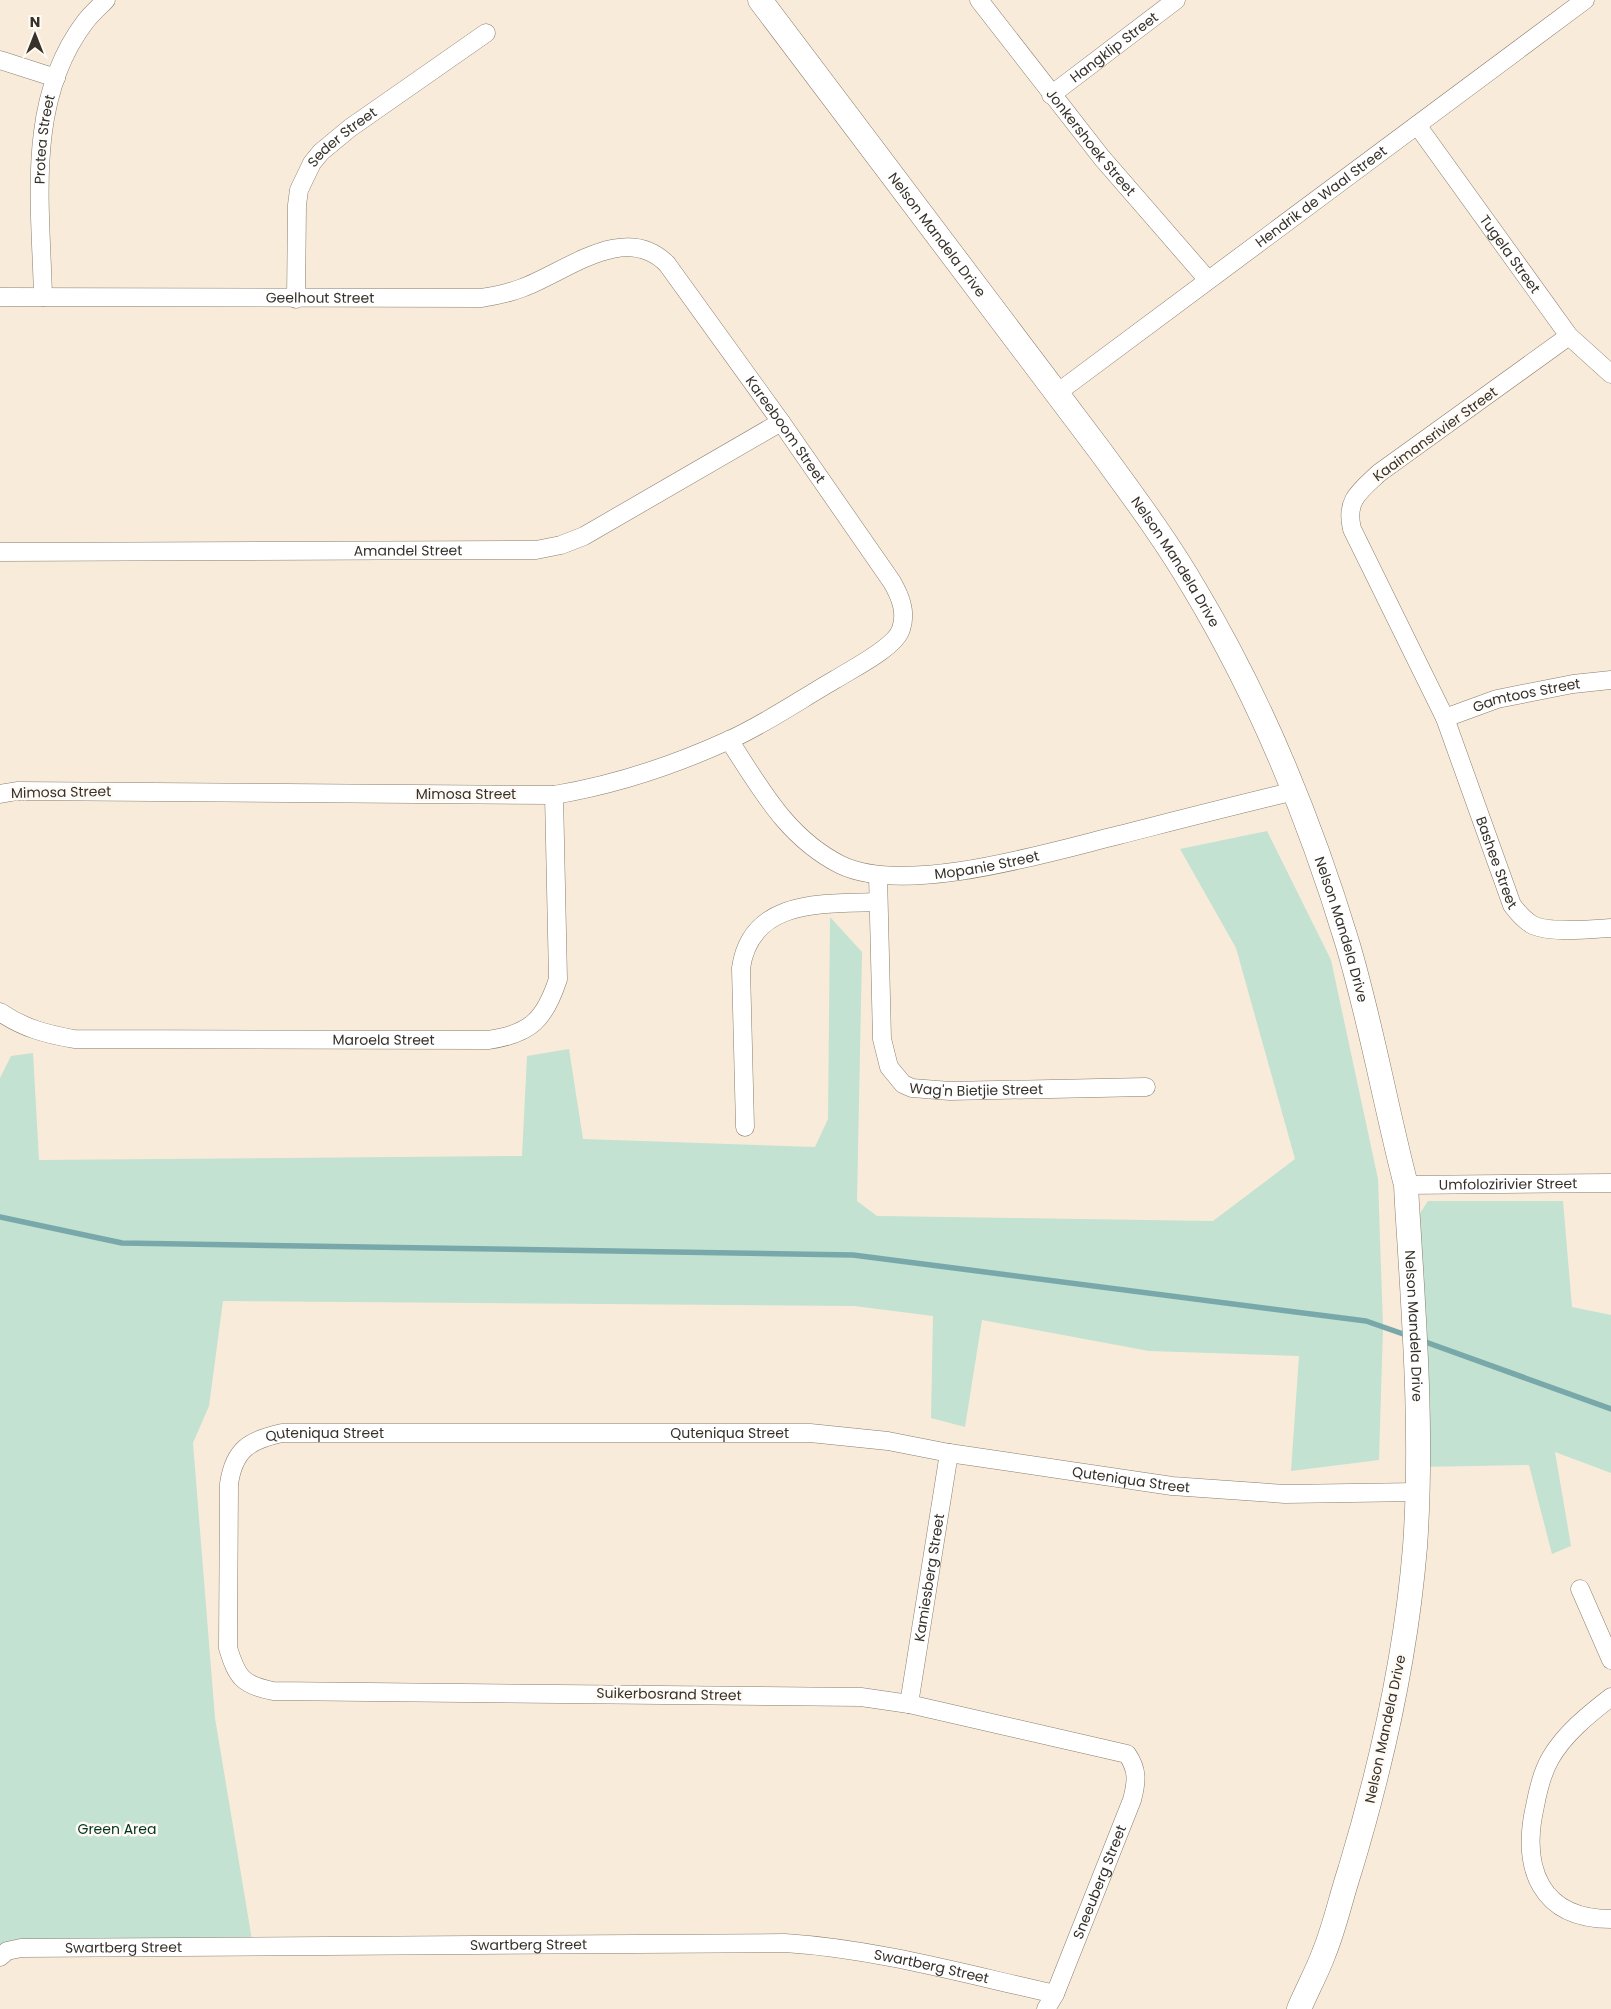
<svg xmlns="http://www.w3.org/2000/svg" width="1611" height="2009" viewBox="0 0 1611 2009" font-family="Poppins,sans-serif">
  <style>
    .green { fill: #c3e2d1 }
    .lines { fill: none; stroke-linecap: round; stroke-linejoin: round }
    .stream { stroke: #78a8aa; stroke-width: 5.5 }
    .street-casing { stroke: #897d6d; stroke-width: 19 }
    .secondary-casing { stroke: #897d6d; stroke-width: 25 }
    .street { stroke: #fff; stroke-width: 18 }
    .secondary { stroke: #fff; stroke-width: 24 }
    .labels { text-anchor: middle; dominant-baseline: central; stroke-width: 5; stroke-linejoin: round; paint-order: stroke }
    .street-label { font-size: 14px; fill: #36312a; stroke: #fffaf3 }
    .park-label { font-size: 14px; fill: #003521; stroke: #fffaf3 }
  </style>
  <rect width="100%" height="100%" fill="#f9ebda"/>
  <path class="green" d="M1267 831 1331 960 1378 1179 1383 1327 1379 1460 1291 1471 1299 1356 1149 1351 982 1320 965 1427 931 1418 933 1316 854 1306 223 1301 209 1406 193 1443 215 1718 253 1946 0 1951V1078L11 1056 33 1053 39 1160 522 1156 527 1056 569 1049 583 1139 815 1147 828 1119 830 917 862 952 857 1201 877 1216 1213 1221 1295 1159 1236 948 1180 849Z
    M1428 1201H1563L1572 1307 1611 1315V1473L1555 1452 1571 1546 1552 1554 1529 1465 1419 1467 1415 1221Z"/>
  <g class="lines">
    <path class="stream" d="M0 1217 122 1243 853 1255 1366 1321 1409 1336
      M1420 1340 1611 1409"/>
    <defs>
      <g id="street">
        <path id="s1" d="M979 0 1102 158 1208 280"/>
        <path d="M0 60 56 78"/>
        <path id="s2" d="M1051 95 1176 0"/>
        <path id="s3" d="M1417 125 1569 336 1611 374"/>
        <path id="s4" d="M0 297 481 298C495 296 509 293 522 288 566 272 625 221 667 264L781 422 892 582C900 596 907 612 901 629 896 647 852 669 836 679 801 699 764 725 727 741 672 766 614 785 554 795L17 791 0 794"/>
        <path id="s5" d="M43 297C41 205 25 101 85 22 91 14 99 7 106 0"/>
        <path id="s6" d="M296 299 297 205 299 190 312 163 321 152 350 128 486 33"/>
        <path id="s7" d="M1569 336 1379 473C1360 491 1345 500 1352 529L1445 718 1512 905C1518 913 1523 919 1531 924 1547 934 1592 929 1611 928"/>
        <path id="s8" d="M1057 393 1585 0"/>
        <path id="s9" d="M0 552 536 550 561 545 584 536 781 422"/>
        <path id="s10" d="M1445 718 1497 699 1573 684 1611 680"/>
        <path id="s11" d="M729 740C761 789 787 838 841 865 906 896 1050 852 1119 835 1178 820 1236 805 1295 791"/>
        <path id="s12" d="M878 875 882 1039 889 1067 903 1084 912 1088 950 1091 1146 1087"/>
        <path id="s13" d="M0 1012C23 1028 46 1034 74 1039L488 1040C531 1034 545 1019 558 979L554 795"/>
        <path d="M745 1127 741 968C751 898 824 904 878 902"/>
        <path id="s14" d="M1406 1185 1611 1183"/>
        <path d="M1580 1589 1611 1660"/>
        <path d="M1611 1697C1589 1714 1564 1734 1550 1759 1542 1773 1538 1790 1535 1806 1521 1868 1540 1919 1611 1919"/>
        <path id="s15" d="M909 1704 949 1453"/>
        <path id="s16" d="M0 1957 7 1951 21 1948 785 1943C877 1949 965 1974 1055 1994"/>
        <path id="s17" d="M1046 2009 1055 1994 1132 1800C1137 1781 1138 1770 1127 1754L909 1704 861 1697 273 1691C242 1685 237 1677 228 1648L229 1484C234 1449 250 1440 282 1433H810L888 1441 949 1453 1172 1486 1285 1494 1417 1492"/>
      </g>
      <g id="secondary">
        <path id="s18" d="M760 0 1101 452C1133 496 1166 540 1194 588 1260 698 1310 820 1347 942 1371 1022 1385 1104 1406 1185L1407 1204C1414 1317 1423 1433 1415 1547 1406 1657 1382 1764 1350 1870 1341 1897 1335 1926 1324 1953 1317 1972 1307 1990 1299 2009"/>
      </g>
    </defs>
    <use href="#street" class="street-casing"/>
    <use href="#secondary" class="secondary-casing"/>
    <use href="#street" class="street"/>
    <use href="#secondary" class="secondary"/>
  </g>
  <g class="labels">
    <g class="street-label">
      <text stroke="none"><textPath href="#s2" startOffset="79">Hangklip Street</textPath></text>
      <text stroke="none"><textPath href="#s6" startOffset="179">Seder Street</textPath></text>
      <text stroke="none"><textPath href="#s5" startOffset="158">Protea Street</textPath></text>
      <text stroke="none"><textPath href="#s1" startOffset="181">Jonkershoek Street</textPath></text>
      <text stroke="none"><textPath href="#s8" startOffset="329">Hendrik de Waal Street</textPath></text>
      <text stroke="none"><textPath href="#s18" startOffset="294">Nelson Mandela Drive</textPath></text>
      <text stroke="none"><textPath href="#s3" startOffset="159">Tugela Street</textPath></text>
      <text stroke="none"><textPath href="#s4" startOffset="320">Geelhout Street</textPath></text>
      <text stroke="none"><textPath href="#s4" startOffset="885">Kareeboom Street</textPath></text>
      <text transform="translate(1435 434) rotate(-36)">Kaaimansrivier Street</text>
      <text stroke="none"><textPath href="#s9" startOffset="408">Amandel Street</textPath></text>
      <text stroke="none"><textPath href="#s18" startOffset="699">Nelson Mandela Drive</textPath></text>
      <text stroke="none"><textPath href="#s10" startOffset="85">Gamtoos Street</textPath></text>
      <text transform="translate(61 792) rotate(-1)">Mimosa Street</text>
      <text x="466" y="794">Mimosa Street</text>
      <text stroke="none"><textPath href="#s7" startOffset="665">Bashee Street</textPath></text>
      <text stroke="none"><textPath href="#s11" startOffset="318">Mopanie Street</textPath></text>
      <text stroke="none"><textPath href="#s18" startOffset="1104">Nelson Mandela Drive</textPath></text>
      <text stroke="none"><textPath href="#s13" startOffset="389">Maroela Street</textPath></text>
      <text stroke="none"><textPath href="#s12" startOffset="289">Wag'n Bietjie Street</textPath></text>
      <text stroke="none"><textPath href="#s14" startOffset="102">Umfolozirivier Street</textPath></text>
      <text stroke="none"><textPath href="#s18" startOffset="1509">Nelson Mandela Drive</textPath></text>
      <text stroke="none"><textPath href="#s17" startOffset="1894">Quteniqua Street</textPath></text>
      <text stroke="none"><textPath href="#s17" startOffset="1489">Quteniqua Street</textPath></text>
      <text stroke="none"><textPath href="#s17" startOffset="2299">Quteniqua Street</textPath></text>
      <text stroke="none"><textPath href="#s15" startOffset="128">Kamiesberg Street</textPath></text>
      <text transform="translate(669 1694) rotate(1)">Suikerbosrand Street</text>
      <text transform="translate(1385 1729) rotate(-78)">Nelson Mandela Drive</text>
      <text stroke="none"><textPath href="#s17" startOffset="138">Sneeuberg Street</textPath></text>
      <text stroke="none"><textPath href="#s16" startOffset="531">Swartberg Street</textPath></text>
      <text stroke="none"><textPath href="#s16" startOffset="126">Swartberg Street</textPath></text>
      <text stroke="none"><textPath href="#s16" startOffset="936">Swartberg Street</textPath></text>
    </g>
    <g class="park-label">
      <text x="117" y="1829">Green Area</text>
    </g>
  </g>
  <g transform="translate(35 35)" stroke="#fffaf3" stroke-width="4" paint-order="stroke">
  <path d="M0-4L9 19L0 12L-9 19Z" fill="#36312a"/>
  <text y="-8" font-size="14" font-weight="bold" text-anchor="middle" fill="#36312a">N</text>
  </g>
</svg>
